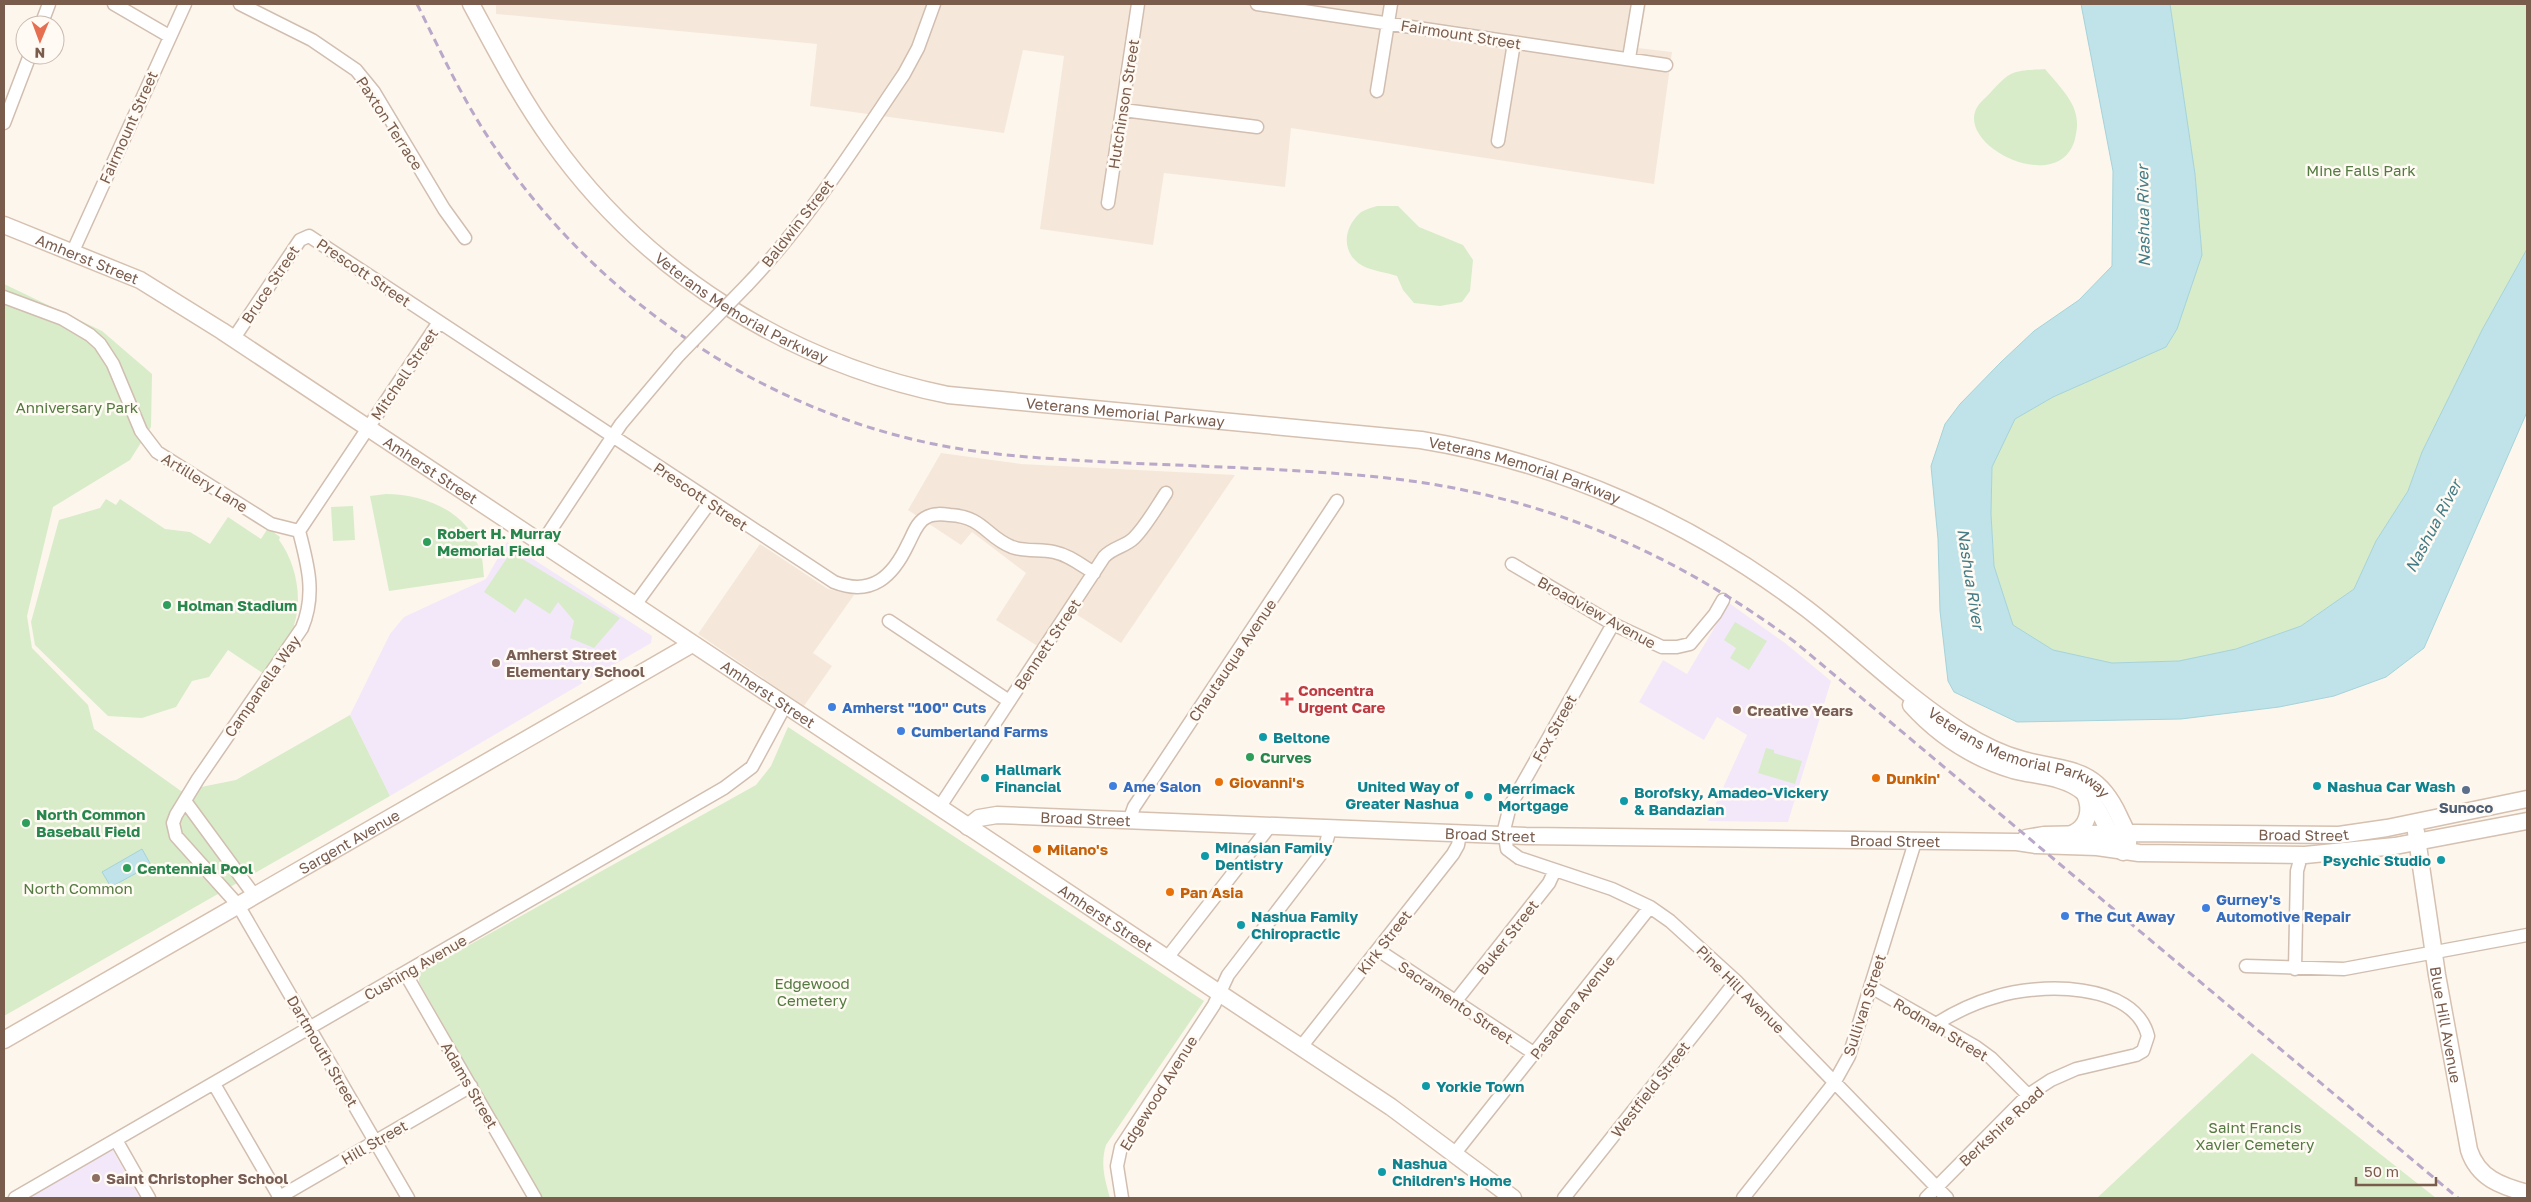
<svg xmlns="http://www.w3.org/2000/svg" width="2531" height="1202" viewBox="0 0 2531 1202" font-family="'Golos Text',sans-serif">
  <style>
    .residential { fill: #f5e8da }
    .education { fill: #f3e8fa }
    .green { fill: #d8ecc9 }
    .water { fill: #bfe3e8; stroke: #a5d3da }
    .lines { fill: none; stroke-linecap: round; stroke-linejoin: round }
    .street-casing { stroke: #d1beb0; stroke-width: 15 }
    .secondary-casing { stroke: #d6c0b0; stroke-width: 19 }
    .street { stroke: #fff; stroke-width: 12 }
    .secondary { stroke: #fff; stroke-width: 16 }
    .rail { stroke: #b9a8c9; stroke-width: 3; stroke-dasharray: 8 5; stroke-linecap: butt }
    .street-bridge-casing { stroke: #d1beb0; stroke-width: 15; stroke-linecap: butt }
    .street-bridge { stroke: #fff; stroke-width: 12 }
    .leisure-dot { fill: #2e9e5b; stroke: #fffaf3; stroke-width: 2 }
    .education-dot { fill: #8d6e63; stroke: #fffaf3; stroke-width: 2 }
    .health-dot { fill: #e0444e; stroke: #fffaf3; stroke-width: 2 }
    .shop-dot { fill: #3f7fe0; stroke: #fffaf3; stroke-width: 2 }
    .culture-dot { fill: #0f9aa8; stroke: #fffaf3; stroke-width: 2 }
    .food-dot { fill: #e8710a; stroke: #fffaf3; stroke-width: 2 }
    .service-dot { fill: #5c6f8a; stroke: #fffaf3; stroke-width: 2 }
    .labels { text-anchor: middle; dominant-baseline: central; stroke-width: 5; stroke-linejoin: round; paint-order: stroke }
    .street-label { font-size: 15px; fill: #7a5c4d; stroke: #fffaf3 }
    .park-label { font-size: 15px; fill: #537a41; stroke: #fffaf3 }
    .leisure-label { font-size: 15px; font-weight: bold; fill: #27864d; stroke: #fffaf3; text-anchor: start }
    .education-label { font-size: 15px; font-weight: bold; fill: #785e54; stroke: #fffaf3; text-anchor: start }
    .health-label { font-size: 15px; font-weight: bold; fill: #be3a42; stroke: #fffaf3; text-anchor: start }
    .shop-label { font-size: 15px; font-weight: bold; fill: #366cbe; stroke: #fffaf3; text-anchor: start }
    .culture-label { font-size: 15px; font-weight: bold; fill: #0d838f; stroke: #fffaf3; text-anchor: start }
    .food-label { font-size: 15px; font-weight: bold; fill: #c56008; stroke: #fffaf3; text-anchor: start }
    .service-label { font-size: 15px; font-weight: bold; fill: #4e5e75; stroke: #fffaf3 }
    .water-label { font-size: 16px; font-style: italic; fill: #437c86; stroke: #fffaf3 }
  </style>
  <rect width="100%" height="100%" fill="#fdf6ec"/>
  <path class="residential" d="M496 4H1646L1638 48 1672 52 1654 184 1291 128 1285 187 1164 173 1153 245 1040 229 1064 56 1023 50 1004 133 810 106 817 44 496 14Z
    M941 453 1021 464 1235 475 1121 643 1065 607 1039 647 996 620 1026 573 972 532 961 545 908 510Z
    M760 544 828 589 854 595 813 653 832 666 804 706 698 634Z"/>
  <path class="education" d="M507 542 652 636 651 643 390 796 350 715 390 634 404 617 486 579Z
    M1729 603 1785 643 1831 681 1788 822 1708 821 1747 735 1717 717 1704 740 1639 702 1663 660 1687 674Z
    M112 1149 140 1198H28L97 1158Z"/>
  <path class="green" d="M2170 4H2527V249L2482 330 2422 452 2408 491 2376 541 2354 589 2301 626 2236 649 2179 661 2112 663 2053 650 2013 625 1994 566 1991 514 1992 467 2015 418 2053 397 2166 347 2177 329 2202 255 2195 174Z
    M2045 69C2054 80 2067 93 2073 106 2078 118 2078 126 2075 139 2059 201 1941 139 1983 100 1992 92 2002 78 2011 74 2020 69 2036 70 2045 69Z
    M1377 206H1398L1419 227 1463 245 1473 260 1470 291 1462 302 1440 306 1414 303 1403 290 1397 276C1386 272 1372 271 1363 266 1341 254 1343 229 1359 214 1363 210 1371 208 1377 206Z
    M4 284 102 331 152 374 151 427 130 460 53 507 27 616 32 648 88 705 94 729 181 791 236 780 350 715 390 796 4 1016Z
    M386 494C425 494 469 512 481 553 483 561 483 569 484 577L389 591 370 496Z
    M106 499 116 505 120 499 165 529 190 532 210 544 228 517 261 539 268 528 280 537 279 540C296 563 303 598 294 625L297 627 264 674 228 650 209 677 192 681 176 707 142 718 108 716 35 645 31 622 59 520 100 508Z
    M353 506 355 540 333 541 331 507Z
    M511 552 620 618 594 648 570 638 574 621 558 602 550 614 525 598 515 613 484 592Z
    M1735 622 1767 641 1749 670 1730 658 1736 648 1724 640Z
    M788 727 1204 1001 1106 1145C1100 1164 1105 1180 1110 1198H542L419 982V973L756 785 771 766Z
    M1766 748 1774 750V753L1802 761 1795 784 1758 773Z
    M2252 1053 2436 1198H2097Z"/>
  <path class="water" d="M2081 4H2170L2195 174 2202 255 2177 329 2166 347 2053 397 2015 419 1992 467 1991 514 1994 566 2013 625 2053 650 2112 663 2179 661 2236 649 2301 626 2354 589 2376 541 2408 491 2422 452 2482 330 2527 249V412L2424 648 2386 677 2334 696 2279 707 2181 719 2017 722 1954 692 1948 681 1940 611 1938 539 1931 466 1945 424 1960 404 2001 362 2034 331 2079 300 2112 266 2113 171Z
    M142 849 151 865 111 887 102 872Z"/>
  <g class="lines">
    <defs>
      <path id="street" d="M114 4 169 36
        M240 4 312 40 356 70 374 92 444 209 465 238
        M1257 4 1666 65
        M41 25 49 4
        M1629 58 1638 4
        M1377 91 1391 4
        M1123 110 1257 127
        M4 123 30 55
        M1498 141 1514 43
        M1108 203 1138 4
        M73 251 185 4
        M747 285C808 221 855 146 904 74L918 48 934 4
        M4 297 63 319 90 335 100 344 113 364 141 431 157 452 271 524 299 531
        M234 338 300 240 309 236 834 582C872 597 893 576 908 544 913 535 917 521 927 517 934 513 942 514 950 515 984 517 986 537 1012 547 1026 552 1040 549 1054 552 1069 555 1081 565 1094 573
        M299 531C308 565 316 595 302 628L198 779 176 815 173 823 176 836 238 905 408 1198
        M299 531 439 322
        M542 543 621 424 679 355
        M1512 564 1613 624 1662 647H1677L1690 644 1715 614 1723 600
        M635 605 710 502
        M889 621 1009 701
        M1613 624 1510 806 1504 830 1507 849 1519 858 1612 889 1650 907 1670 921 1736 981 1947 1198
        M185 801 254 895
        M939 808 1104 557C1113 547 1125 547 1134 538 1146 526 1156 508 1166 493
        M1129 821 1134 807 1337 501
        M1378 950 1535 1054
        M1167 958 1270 826
        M2246 966 2344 969 2527 935
        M2295 969 2297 871 2300 860 2305 855
        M405 973 535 1198
        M1871 987 1976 1047 1991 1058 2028 1095
        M1455 1002 1549 883 1555 870
        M1301 1047 1453 854 1458 845 1460 834
        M214 1084 280 1198
        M116 1140 149 1198
        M1455 1153 1650 907
        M15 1198 724 788 752 767 785 706
        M278 1198 471 1086
        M1122 1198 1117 1166 1121 1147 1214 1005 1228 975 1324 850 1330 829
        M1564 1198 1736 981
        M1743 1198 1834 1083 1849 1056 1915 842
        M1926 1198 2028 1095 2051 1080 2076 1069 2136 1055 2143 1051 2148 1036C2134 981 2038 983 1995 997 1974 1003 1955 1012 1936 1024"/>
      <g id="secondary">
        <path id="s1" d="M471 4C496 50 520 97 551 140 645 273 790 363 948 395L1421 440C1562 463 1693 522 1807 609 1859 649 1906 697 1962 732 1981 744 2001 754 2023 760 2069 772 2096 766 2119 816 2123 825 2129 834 2128 844L2123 852"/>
        <path id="s2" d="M4 225 140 280 222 331 1391 1107 1513 1198"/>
        <path d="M1911 705C1939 736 1973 758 2013 770 2036 776 2063 776 2082 791 2098 804 2105 824 2114 842"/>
        <path id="s3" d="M968 827 979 818 997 815 1526 836 2017 842 2036 845 2097 847 2139 853 2305 855 2395 846 2527 821"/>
        <path id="s4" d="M2416 832 2437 975 2469 1150C2478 1178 2501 1186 2527 1193"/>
        <path d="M2072 834C2088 827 2092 810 2085 794"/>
        <path id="s5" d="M2026 838 2044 835 2135 833 2339 835 2387 828 2527 799"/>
        <path id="s6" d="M4 1040 692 644"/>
      </g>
    </defs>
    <use href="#street" class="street-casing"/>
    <use href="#secondary" class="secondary-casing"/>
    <use href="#street" class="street"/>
    <use href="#secondary" class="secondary"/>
    <path class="rail" d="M417 4C441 52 463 101 494 146 600 304 773 419 961 449 1009 457 1058 459 1106 462 1189 466 1273 468 1356 475 1523 488 1660 543 1795 642L2458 1198"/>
    <defs>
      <path id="street-bridge" d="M679 355 747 285"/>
    </defs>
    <use href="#street-bridge" class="street-bridge-casing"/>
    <use href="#street-bridge" class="street-bridge"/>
  </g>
  <g class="leisure-dot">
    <circle cx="427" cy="542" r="5"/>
    <circle cx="167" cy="605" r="5"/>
    <circle cx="1250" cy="757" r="5"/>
    <circle cx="26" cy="823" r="5"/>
    <circle cx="127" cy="868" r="5"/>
  </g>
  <g class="education-dot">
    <circle cx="496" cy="663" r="5"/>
    <circle cx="1737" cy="710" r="5"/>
    <circle cx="96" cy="1178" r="5"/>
  </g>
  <path class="health-dot" d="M1284.5 691.5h5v5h5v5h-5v5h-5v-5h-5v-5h5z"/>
  <g class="shop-dot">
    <circle cx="832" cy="707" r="5"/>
    <circle cx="901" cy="731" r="5"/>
    <circle cx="1113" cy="786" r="5"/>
    <circle cx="2206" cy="908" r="5"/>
    <circle cx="2065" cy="916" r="5"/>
  </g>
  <g class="culture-dot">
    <circle cx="1263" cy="737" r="5"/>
    <circle cx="985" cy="778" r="5"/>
    <circle cx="2317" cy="786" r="5"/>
    <circle cx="1469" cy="795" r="5"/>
    <circle cx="1488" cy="797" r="5"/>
    <circle cx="1624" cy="801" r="5"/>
    <circle cx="1205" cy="856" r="5"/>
    <circle cx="2441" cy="860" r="5"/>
    <circle cx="1241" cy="925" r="5"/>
    <circle cx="1426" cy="1086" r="5"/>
    <circle cx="1382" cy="1172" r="5"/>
  </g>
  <g class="food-dot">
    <circle cx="1876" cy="778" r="5"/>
    <circle cx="1219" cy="782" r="5"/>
    <circle cx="1037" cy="849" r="5"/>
    <circle cx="1170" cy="892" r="5"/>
  </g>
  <circle class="service-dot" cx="2466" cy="790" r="5"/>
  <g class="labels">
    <g class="street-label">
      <text transform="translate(1461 34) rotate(9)">Fairmount Street</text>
      <text transform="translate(1123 104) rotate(-81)">Hutchinson Street</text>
      <text transform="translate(390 123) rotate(57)">Paxton Terrace</text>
      <text transform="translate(128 127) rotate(-66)">Fairmount Street</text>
      <text transform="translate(797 223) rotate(-52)">Baldwin Street</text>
      <text stroke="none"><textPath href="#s2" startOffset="90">Amherst Street</textPath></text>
      <text transform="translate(364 272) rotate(34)">Prescott Street</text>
      <text transform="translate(270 284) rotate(-56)">Bruce Street</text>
      <text stroke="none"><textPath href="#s1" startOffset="415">Veterans Memorial Parkway</textPath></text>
      <text transform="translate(404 374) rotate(-56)">Mitchell Street</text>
      <text stroke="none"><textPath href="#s1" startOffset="819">Veterans Memorial Parkway</textPath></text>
      <text stroke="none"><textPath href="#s2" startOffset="494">Amherst Street</textPath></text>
      <text stroke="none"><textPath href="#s1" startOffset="1224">Veterans Memorial Parkway</textPath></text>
      <text transform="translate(205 482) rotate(32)">Artillery Lane</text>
      <text transform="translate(701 496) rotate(34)">Prescott Street</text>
      <text transform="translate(1597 612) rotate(29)">Broadview Avenue</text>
      <text transform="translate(1047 644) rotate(-56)">Bennett Street</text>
      <text transform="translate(1232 660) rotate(-56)">Chautauqua Avenue</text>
      <text transform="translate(262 686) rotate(-55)">Campanella Way</text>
      <text stroke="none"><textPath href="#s2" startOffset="899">Amherst Street</textPath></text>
      <text transform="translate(1554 728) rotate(-61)">Fox Street</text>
      <text stroke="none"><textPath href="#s1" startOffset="1801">Veterans Memorial Parkway</textPath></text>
      <text stroke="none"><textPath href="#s3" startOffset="121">Broad Street</textPath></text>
      <text stroke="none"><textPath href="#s5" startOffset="278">Broad Street</textPath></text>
      <text stroke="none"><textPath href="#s3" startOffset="526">Broad Street</textPath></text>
      <text stroke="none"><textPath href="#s6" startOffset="398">Sargent Avenue</textPath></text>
      <text stroke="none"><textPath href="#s3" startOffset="931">Broad Street</textPath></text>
      <text stroke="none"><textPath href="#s2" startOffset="1304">Amherst Street</textPath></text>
      <text transform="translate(1507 937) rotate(-52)">Buker Street</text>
      <text transform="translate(1384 942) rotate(-52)">Kirk Street</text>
      <text transform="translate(415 967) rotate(-30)">Cushing Avenue</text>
      <text transform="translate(1741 989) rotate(45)">Pine Hill Avenue</text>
      <text transform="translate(1456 1002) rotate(34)">Sacramento Street</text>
      <text transform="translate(1864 1005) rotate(-72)">Sullivan Street</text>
      <text transform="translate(1572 1007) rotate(-52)">Pasadena Avenue</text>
      <text stroke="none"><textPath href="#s4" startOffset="195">Blue Hill Avenue</textPath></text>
      <text transform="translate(1941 1029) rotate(31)">Rodman Street</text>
      <text transform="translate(323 1051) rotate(60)">Dartmouth Street</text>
      <text transform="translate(470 1085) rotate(60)">Adams Street</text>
      <text transform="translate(1650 1089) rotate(-52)">Westfield Street</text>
      <text transform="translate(1158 1093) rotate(-58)">Edgewood Avenue</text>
      <text transform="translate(2001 1126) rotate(-43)">Berkshire Road</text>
      <text transform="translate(374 1142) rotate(-30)">Hill Street</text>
    </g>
    <g class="park-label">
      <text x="2361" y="170">Mine Falls Park</text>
      <text x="77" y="407">Anniversary Park</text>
      <text x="78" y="888">North Common</text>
      <text x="812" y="983">Edgewood<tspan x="812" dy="17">Cemetery</tspan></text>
      <text x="2255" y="1127">Saint Francis<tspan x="2255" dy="17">Xavier Cemetery</tspan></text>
    </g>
    <g class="leisure-label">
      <text x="437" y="533">Robert H. Murray<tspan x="437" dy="17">Memorial Field</tspan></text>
      <text x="177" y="605">Holman Stadium</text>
      <text x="1260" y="757">Curves</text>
      <text x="36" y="814">North Common<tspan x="36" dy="17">Baseball Field</tspan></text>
      <text x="137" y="868">Centennial Pool</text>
    </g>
    <g class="education-label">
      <text x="506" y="654">Amherst Street<tspan x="506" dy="17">Elementary School</tspan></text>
      <text x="1747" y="710">Creative Years</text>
      <text x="106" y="1178">Saint Christopher School</text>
    </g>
    <g class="health-label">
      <text x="1298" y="690">Concentra<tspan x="1298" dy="17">Urgent Care</tspan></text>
    </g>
    <g class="shop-label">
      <text x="842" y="707">Amherst "100" Cuts</text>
      <text x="911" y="731">Cumberland Farms</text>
      <text x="1123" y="786">Ame Salon</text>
      <text x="2216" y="899">Gurney's<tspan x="2216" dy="17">Automotive Repair</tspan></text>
      <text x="2075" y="916">The Cut Away</text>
    </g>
    <g class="culture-label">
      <text x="1273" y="737">Beltone</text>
      <text x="995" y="769">Hallmark<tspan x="995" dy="17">Financial</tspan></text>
      <text x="1459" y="786" text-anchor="end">United Way of<tspan x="1459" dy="17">Greater Nashua</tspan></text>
      <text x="2327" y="786">Nashua Car Wash</text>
      <text x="1498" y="788">Merrimack<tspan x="1498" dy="17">Mortgage</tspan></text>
      <text x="1634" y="792">Borofsky, Amadeo-Vickery<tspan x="1634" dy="17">&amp; Bandazian</tspan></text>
      <text x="1215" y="847">Minasian Family<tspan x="1215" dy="17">Dentistry</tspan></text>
      <text x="2431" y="860" text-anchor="end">Psychic Studio</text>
      <text x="1251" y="916">Nashua Family<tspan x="1251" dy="17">Chiropractic</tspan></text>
      <text x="1436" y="1086">Yorkie Town</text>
      <text x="1392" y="1163">Nashua<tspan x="1392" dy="17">Children's Home</tspan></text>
    </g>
    <g class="food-label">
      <text x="1886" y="778">Dunkin'</text>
      <text x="1229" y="782">Giovanni's</text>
      <text x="1047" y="849">Milano's</text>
      <text x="1180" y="892">Pan Asia</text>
    </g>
    <g class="service-label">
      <text x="2466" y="807">Sunoco</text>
    </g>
    <g class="water-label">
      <text transform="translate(2143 216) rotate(-91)">Nashua River</text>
      <text transform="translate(2433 526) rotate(-62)">Nashua River</text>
      <text transform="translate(1971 579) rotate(81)">Nashua River</text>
    </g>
  </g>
  <rect width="2531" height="1202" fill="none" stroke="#7a5c4d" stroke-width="10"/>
  <g transform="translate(40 40) rotate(181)"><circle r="24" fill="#fffaf3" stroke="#cabbb1"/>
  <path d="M0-4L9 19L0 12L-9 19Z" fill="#e76f51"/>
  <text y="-8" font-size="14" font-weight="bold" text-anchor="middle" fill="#7a5c4d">N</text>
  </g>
  <path d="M2356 1177v8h80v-8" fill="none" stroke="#7a5c4d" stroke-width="2.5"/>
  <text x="2364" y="1177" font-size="15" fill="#7a5c4d" stroke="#fffaf3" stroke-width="4" paint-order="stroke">50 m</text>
</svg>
